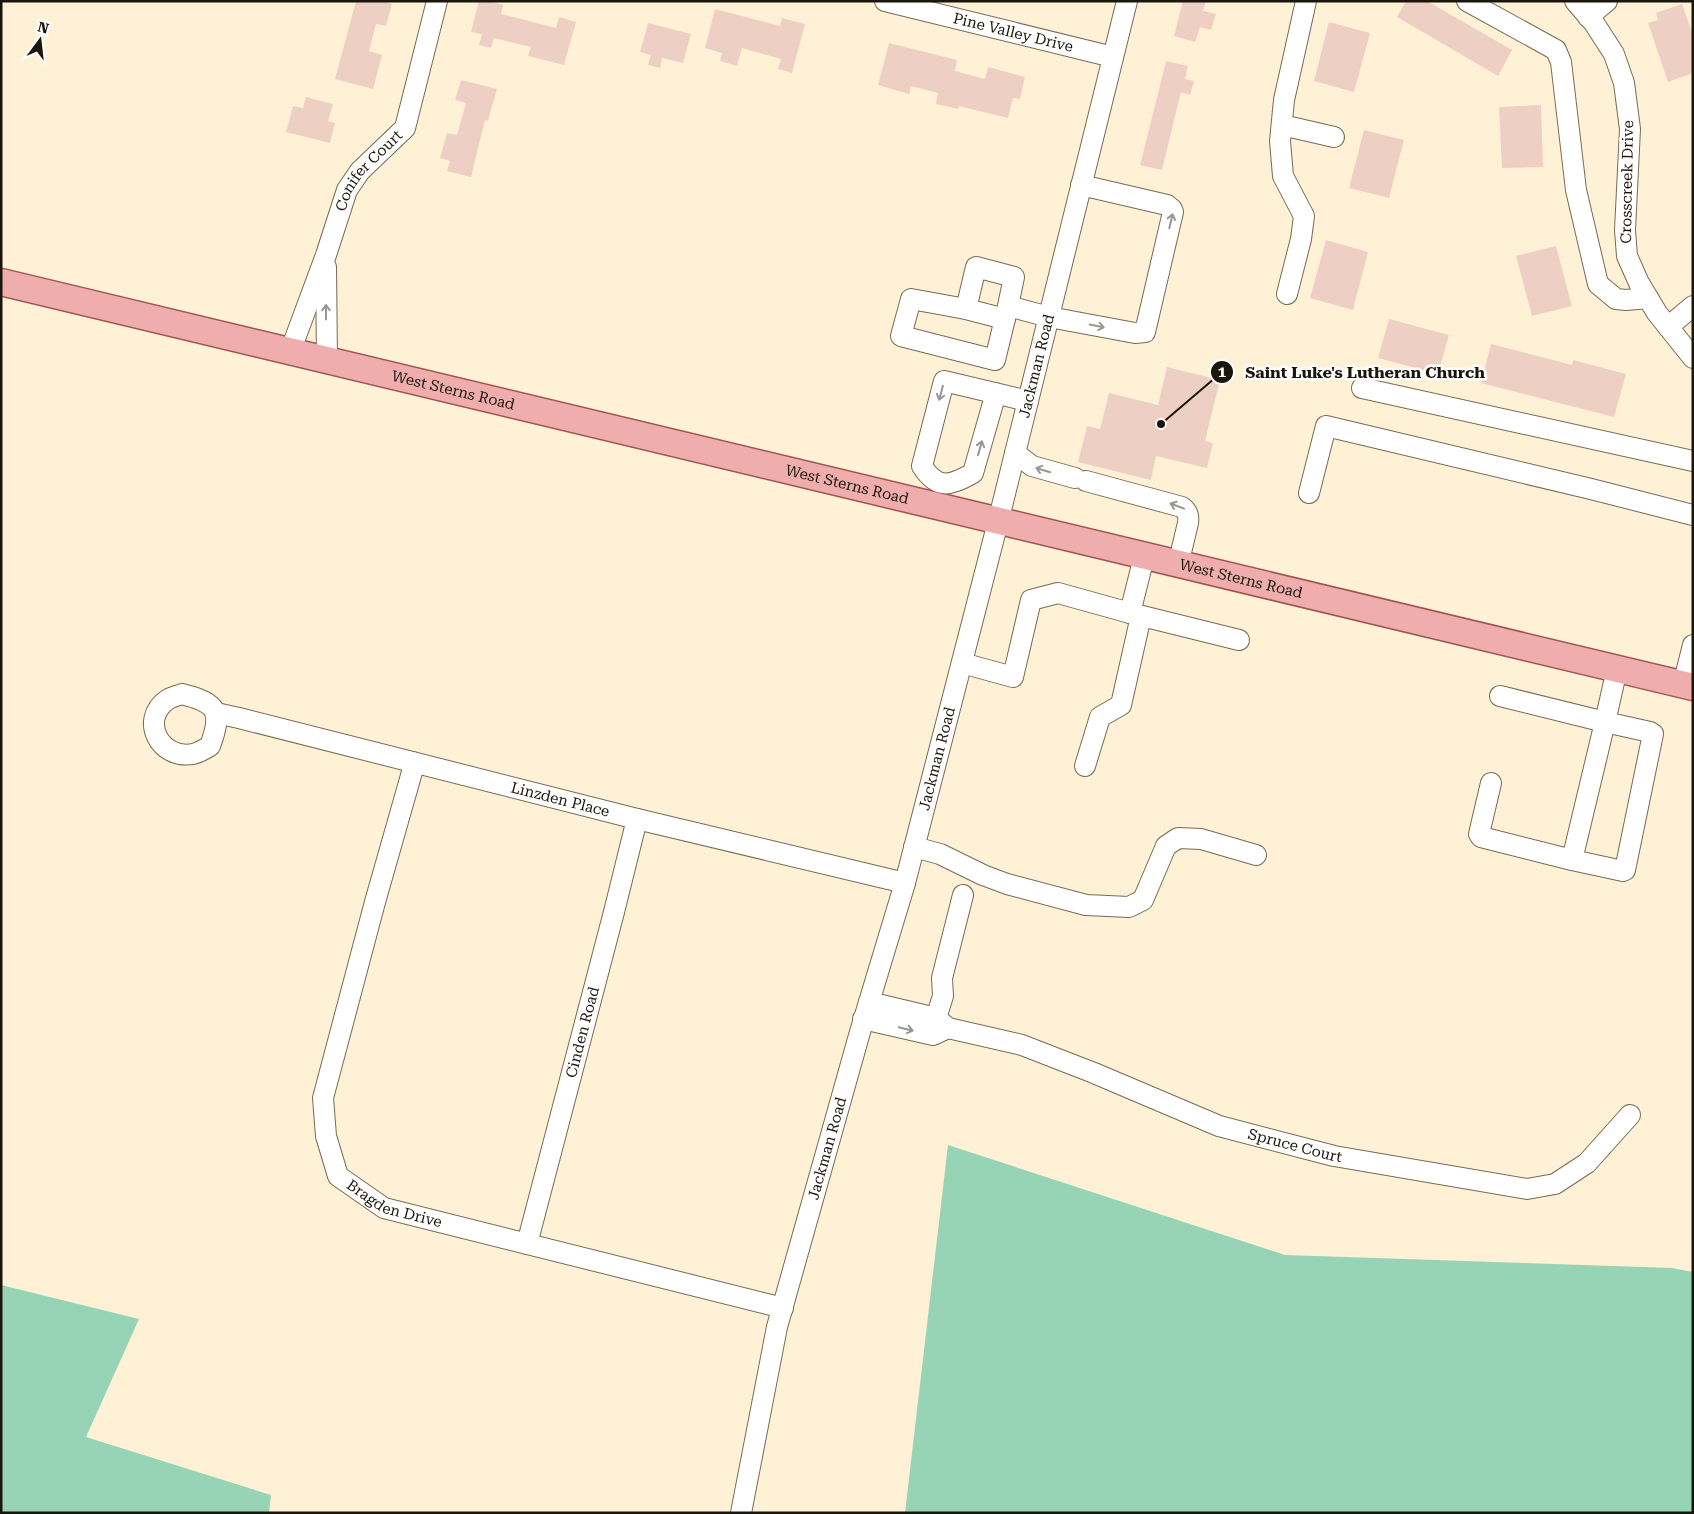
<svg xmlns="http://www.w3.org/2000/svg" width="1694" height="1514" viewBox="0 0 1694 1514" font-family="'Roboto Serif',serif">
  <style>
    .forest { fill: #96d4b5 }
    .building { fill: #eecfc4 }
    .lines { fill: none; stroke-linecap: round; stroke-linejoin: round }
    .minor-casing { stroke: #776b53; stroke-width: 22 }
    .major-casing { stroke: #9e5552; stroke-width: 29 }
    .minor { stroke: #fff; stroke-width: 20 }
    .major { stroke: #efadae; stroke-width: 26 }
    .oneway { stroke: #989692 }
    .labels { text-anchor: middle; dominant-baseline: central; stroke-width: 5; stroke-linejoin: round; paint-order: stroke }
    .street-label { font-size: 15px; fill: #1a160c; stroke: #fff }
    .leader { fill: none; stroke: #1a160c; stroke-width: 2 }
    .callout-dot { fill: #1a160c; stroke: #fff; stroke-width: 2 }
    .mark-label { font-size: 15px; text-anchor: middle; font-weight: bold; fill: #fff }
    .callout-label { font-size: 16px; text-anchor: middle; font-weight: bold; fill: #1a160c; stroke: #fff; stroke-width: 5; stroke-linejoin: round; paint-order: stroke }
  </style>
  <rect width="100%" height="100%" fill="#fef1d6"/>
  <path class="forest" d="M948 1145 1285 1255 1672 1268 1693 1272V1513H905Z
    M1 1285 139 1319 86 1437 271 1495 269 1513H1Z"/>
  <path class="building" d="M356 1H383L392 4 386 26 376 24 369 51 382 55 373 89 335 79Z
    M479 1H490L503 5 501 14 556 28 559 17 576 22 564 65 528 56 531 47 494 38 491 48 479 45 482 34 471 32Z
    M1183 1H1206L1203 11 1216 14 1211 30 1200 27 1195 42 1174 36Z
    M1406 1H1427L1512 50 1498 76 1397 17Z
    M1682 4 1693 35V73L1668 82 1648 23 1658 20 1656 13Z
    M715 9 780 26 782 18 805 24 792 73 778 69 781 59 742 48 737 66 720 61 722 53 705 48Z
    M1329 22 1370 33 1354 92 1314 81Z
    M648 23 691 34 683 63 662 58 660 68 648 65 651 55 640 52Z
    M889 43 957 60 955 71 985 79 988 67 1025 77 1020 99 1013 98 1008 118 959 106 958 109 936 104 938 93 911 86 909 94 878 85Z
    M1166 61 1188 66 1185 79 1194 81 1190 95 1181 92 1162 170 1140 165Z
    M461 80 497 89 488 121 485 120 471 177 447 171 450 161 440 158 447 133 457 135 466 103 455 100Z
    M306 97 333 104 328 121 335 123 330 143 286 132 293 106 303 108Z
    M1541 105 1543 167 1502 168 1499 107Z
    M1364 130 1404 140 1389 198 1349 188Z
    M1326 240 1368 252 1353 310 1310 298Z
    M1556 246 1572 306 1532 316 1516 256Z
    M1389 319 1449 335 1438 374 1378 358Z
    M1491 344 1572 365 1573 360 1626 374 1614 417 1481 383Z
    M1167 367 1220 380 1205 441 1213 443 1207 468 1156 456 1151 480 1078 462 1087 426 1100 429 1109 393 1158 405Z"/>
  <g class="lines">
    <defs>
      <g id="minor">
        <path id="s1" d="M885 1 1113 57"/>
        <path d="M1467 1 1556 50 1561 62 1576 190 1598 284 1616 299 1626 300 1648 298"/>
        <path d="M1575 1 1594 23 1614 54 1624 83 1630 129 1625 230 1627 256 1639 283 1657 313 1693 358"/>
        <path d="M1588 17 1607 1"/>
        <path d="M1282 125 1334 137"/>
        <path d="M326 267 327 361"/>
        <path d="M1287 294 1301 239 1304 216 1283 176 1280 141 1284 100 1306 1"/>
        <path d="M1008 306 995 360 901 336 911 299 966 309 976 267 1014 277 1008 306 1049 317 1135 333 1145 332 1173 212 1172 209 1167 205 1081 185"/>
        <path d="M966 309 1005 319"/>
        <path d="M1668 327 1693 306"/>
        <path id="s2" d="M290 352 326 255 347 190 360 171 405 128 437 1"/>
        <path d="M1362 388 1693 461"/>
        <path d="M996 393 973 473C951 486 937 490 922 466L944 381 1028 401"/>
        <path d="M1015 453 1032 466 1075 478"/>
        <path d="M1086 481 1182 507C1188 512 1189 516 1188 523L1178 565"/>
        <path d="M1309 493 1326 426 1591 489 1693 515"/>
        <path d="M1130 613 1239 640"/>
        <path d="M962 663 1013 677 1031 600 1058 593 1130 613 1144 557"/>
        <path d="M1683 685 1693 645"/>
        <path d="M182 694C217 703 223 711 210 746 205 749 198 753 193 754 160 760 139 720 167 700 171 697 177 696 182 694Z"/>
        <path d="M1500 696 1605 722 1617 669"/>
        <path id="s3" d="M216 713 239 718 637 819 905 883"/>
        <path id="s4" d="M412 762V772L375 902 323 1098 326 1136 338 1176 384 1208 783 1308"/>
        <path d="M1085 766 1100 717 1121 705 1141 616"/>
        <path d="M1491 783 1479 834 1481 837 1572 860 1605 722 1650 732 1653 734 1625 870 1623 871 1572 860"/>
        <path d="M914 847 940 854 983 875 1007 884 1086 905 1129 907 1143 900 1166 846 1178 838 1201 839 1256 855"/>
        <path id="s5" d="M869 1002 936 1018 948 1028 1022 1045 1094 1073 1219 1126 1334 1156 1527 1189 1555 1184 1587 1163 1630 1115"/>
        <path d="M936 1018 943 996 942 978 963 895"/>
        <path d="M863 1019 933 1035 948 1028"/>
        <path id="s6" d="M527 1244 614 912 637 819"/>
        <path id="s7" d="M741 1513 777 1327 860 1032 905 883 998 522 1127 1"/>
      </g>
      <g id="major">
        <path id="s8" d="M1 282 1693 687"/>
      </g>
    </defs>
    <use href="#minor" class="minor-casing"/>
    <use href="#major" class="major-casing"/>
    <use href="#minor" class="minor"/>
    <use href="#major" class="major"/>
  </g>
  <defs><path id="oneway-shaft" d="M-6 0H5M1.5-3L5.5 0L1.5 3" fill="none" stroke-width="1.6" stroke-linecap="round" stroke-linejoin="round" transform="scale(1.25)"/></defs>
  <g class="oneway">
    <use href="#oneway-shaft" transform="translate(1171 221) rotate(-77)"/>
    <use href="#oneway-shaft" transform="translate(326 312) rotate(-90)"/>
    <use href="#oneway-shaft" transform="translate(1097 326) rotate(11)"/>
    <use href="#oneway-shaft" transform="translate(941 393) rotate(105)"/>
    <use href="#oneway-shaft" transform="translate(980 448) rotate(-74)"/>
    <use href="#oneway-shaft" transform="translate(1043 470) rotate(-163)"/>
    <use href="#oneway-shaft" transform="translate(1177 506) rotate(-159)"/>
    <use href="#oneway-shaft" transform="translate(906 1029) rotate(13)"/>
  </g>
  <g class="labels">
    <g class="street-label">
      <text stroke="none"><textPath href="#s1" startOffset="132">Pine Valley Drive</textPath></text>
      <text stroke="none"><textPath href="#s2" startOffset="200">Conifer Court</textPath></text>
      <text transform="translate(1627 182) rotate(-89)">Crosscreek Drive</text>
      <text stroke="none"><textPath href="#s7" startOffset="1185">Jackman Road</textPath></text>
      <text stroke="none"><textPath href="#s8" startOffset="465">West Sterns Road</textPath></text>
      <text stroke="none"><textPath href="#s8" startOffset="870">West Sterns Road</textPath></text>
      <text stroke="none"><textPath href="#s8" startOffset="1275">West Sterns Road</textPath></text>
      <text stroke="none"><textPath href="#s7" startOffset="780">Jackman Road</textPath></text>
      <text stroke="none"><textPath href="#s3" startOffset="355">Linzden Place</textPath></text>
      <text stroke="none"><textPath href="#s6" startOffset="219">Cinden Road</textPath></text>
      <text stroke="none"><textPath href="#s5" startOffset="452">Spruce Court</textPath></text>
      <text stroke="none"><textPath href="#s7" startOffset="375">Jackman Road</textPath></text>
      <text stroke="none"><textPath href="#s4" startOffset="492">Bragden Drive</textPath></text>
    </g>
  </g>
  <path class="leader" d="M1161 424L1222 372"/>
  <g class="callout-dot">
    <circle cx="1161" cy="424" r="5"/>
    <circle cx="1222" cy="372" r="12"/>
  </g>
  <g class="mark-label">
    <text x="1222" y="377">1</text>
  </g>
  <g class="callout-label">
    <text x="1365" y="378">Saint Luke's Lutheran Church</text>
  </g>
  <rect width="1694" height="1514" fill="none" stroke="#1a160c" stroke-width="5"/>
  <g transform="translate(40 40) rotate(15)" stroke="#ffffff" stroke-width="4" paint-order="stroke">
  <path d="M0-4L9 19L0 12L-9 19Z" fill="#1a160c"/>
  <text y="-8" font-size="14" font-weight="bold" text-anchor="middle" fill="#1a160c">N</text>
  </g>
</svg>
